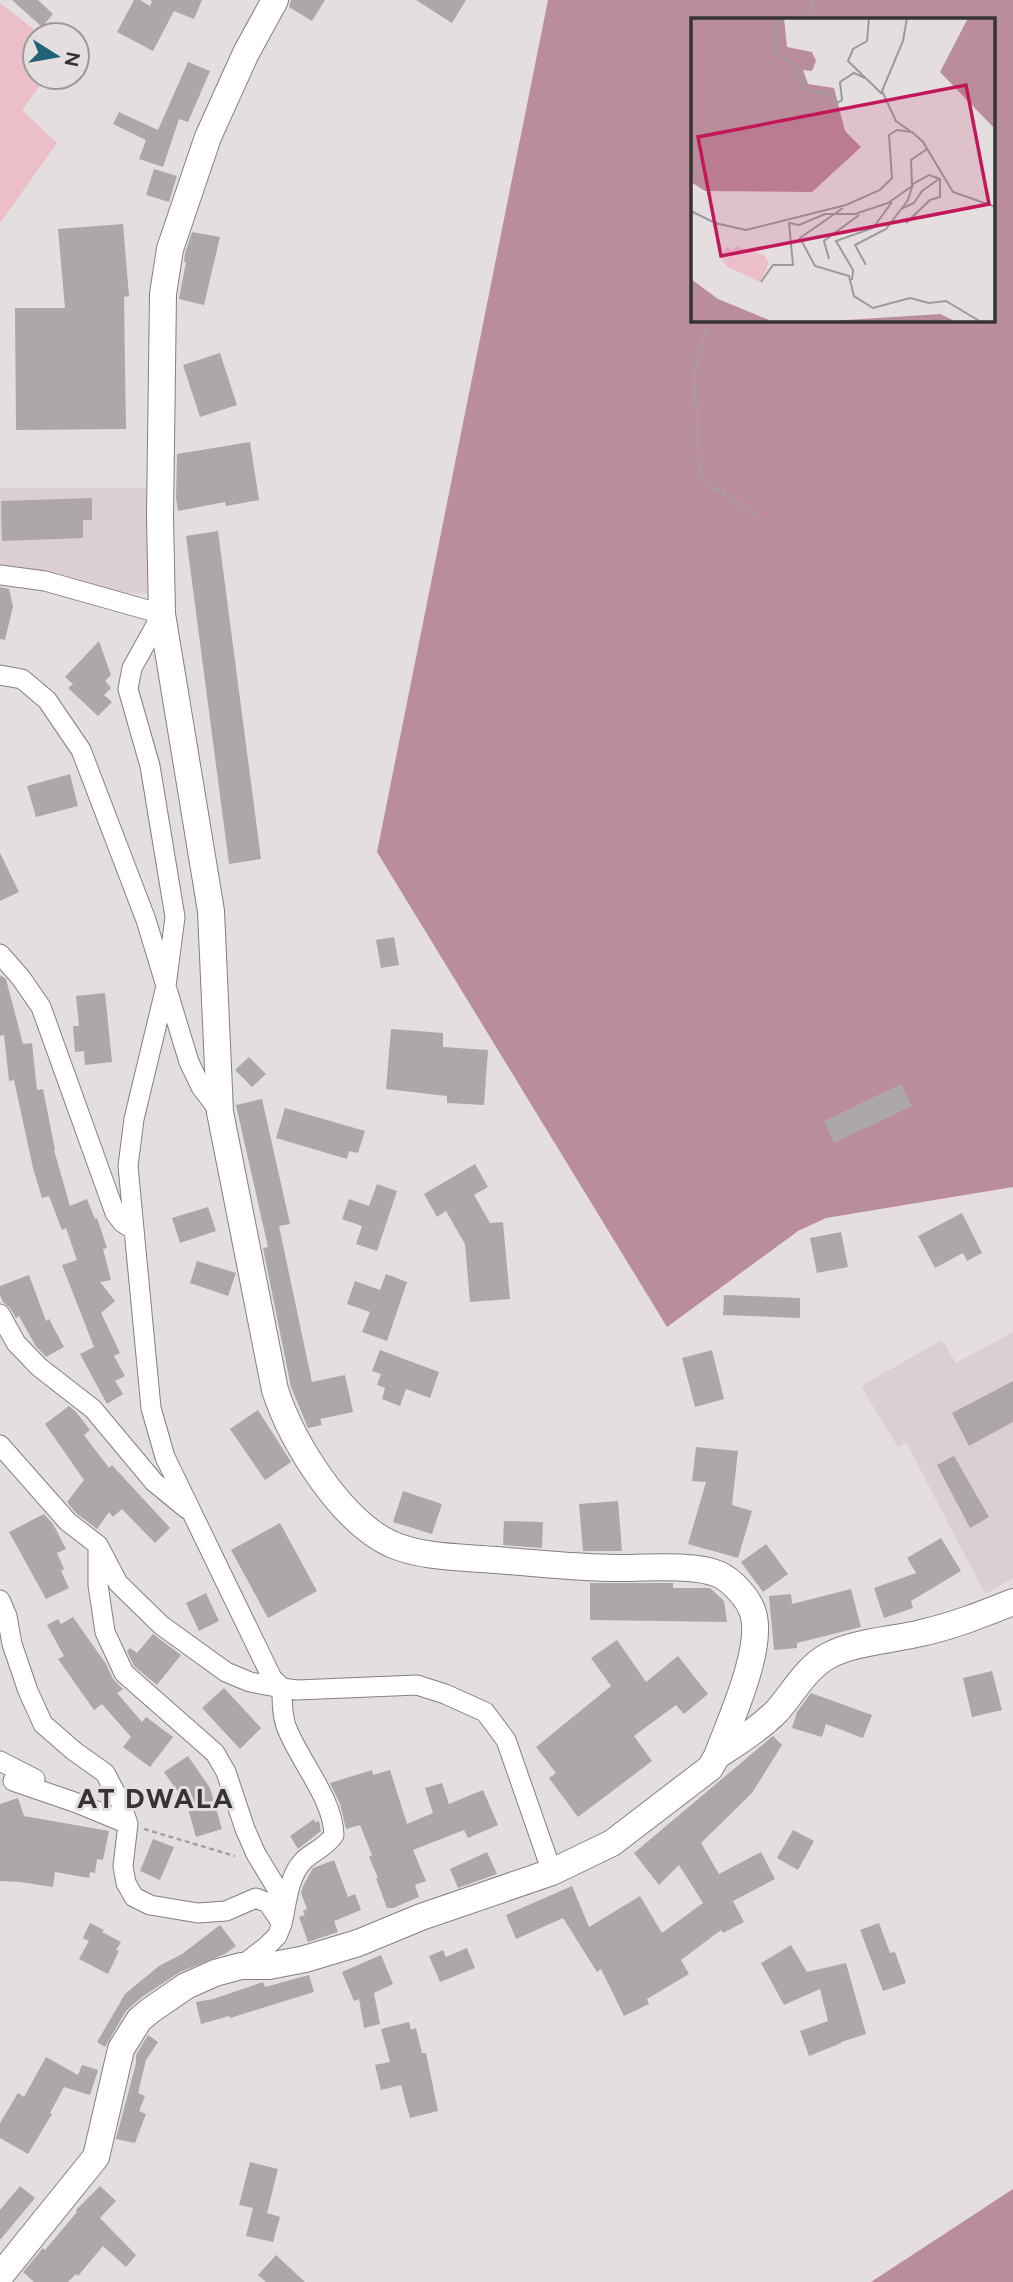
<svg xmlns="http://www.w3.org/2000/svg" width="1013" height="2282" viewBox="0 0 1013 2282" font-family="Figtree,sans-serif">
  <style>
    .built { fill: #dccfd1 }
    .green { fill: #ecbeca }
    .forest { fill: #b98e9a; fill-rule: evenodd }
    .building { fill: #ada7a9 }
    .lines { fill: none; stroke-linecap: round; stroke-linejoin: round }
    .minor-casing { stroke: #857f81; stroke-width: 21 }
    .major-casing { stroke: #857f81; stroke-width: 28 }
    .path { stroke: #a5a1a1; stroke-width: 2.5; stroke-dasharray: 5 3.5; stroke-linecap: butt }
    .minor { stroke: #fff; stroke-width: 19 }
    .major { stroke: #fff; stroke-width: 26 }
    .labels { text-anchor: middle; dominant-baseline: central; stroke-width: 6; stroke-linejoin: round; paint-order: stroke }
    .district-label { font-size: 28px; font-weight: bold; letter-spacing: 2px; fill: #353333; stroke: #e4dedf }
    .inset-road { fill: none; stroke: #9e9a9a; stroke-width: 2 }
    .view { fill: #c2185b; fill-opacity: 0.15; stroke: #c2185b; stroke-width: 3.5 }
    .inset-edge { fill: none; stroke: #353333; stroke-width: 3.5 }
  </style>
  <rect width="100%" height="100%" fill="#e4dedf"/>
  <path class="built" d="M0 488H148L152 594 124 593 0 569Z
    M1013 1332V1578L985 1594 906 1442 898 1447 861 1386 942 1340 956 1363Z"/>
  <path class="green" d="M0 3 41 35H35V77H46L22 110 57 143 0 223Z"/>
  <path class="forest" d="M548 0H1013V1187L826 1218 798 1231 667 1327 377 852ZM693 19H994V320H693Z
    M1013 2189V2282H871Z"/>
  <path class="building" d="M12 0H38L53 14 42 27Z
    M134 0H140L150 6 152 1 150 0H202L194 19 174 11 153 51 117 32Z
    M291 0H325L312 21 289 7Z
    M416 0H466L452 23Z
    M188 62 210 71 188 122 179 119 163 167 139 159 146 140 113 124 119 112 158 130Z
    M154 169 177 176 169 202 146 195Z
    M123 224 129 296 124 297 126 429 16 430 15 308H65L58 229Z
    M192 232 220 237 204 305 179 299 186 262H184L185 253Z
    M220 353 237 405 200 417 183 365Z
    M250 442 259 500 226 506 225 502 178 511 176 498 177 454Z
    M92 498V520H83V538L2 541 1 501Z
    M218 531 261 859 229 864 186 536Z
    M0 587 9 589 13 606 5 640 0 639Z
    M99 641 111 675 105 681 111 688 104 695 112 702 98 716 68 688 73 684 65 677Z
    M70 774 78 806 36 817 27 786Z
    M0 853 19 892 0 901Z
    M394 937 399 965 381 968 376 940Z
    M0 975 6 979 23 1044 32 1043 37 1090 43 1089 55 1150H54L70 1206 87 1199 95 1219 97 1218 107 1248 103 1249 111 1280 100 1282 115 1301 101 1313 120 1353 114 1356 125 1376 115 1381 123 1394 107 1404 80 1354 94 1347 62 1265 77 1260 66 1228 62 1230 49 1196 42 1198 33 1168 14 1080 9 1081 4 1035 0 1036Z
    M105 993 112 1062 85 1065 84 1051 75 1052 73 1026H79L76 996Z
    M391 1029 443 1033V1047L488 1050 484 1105 447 1103V1096L386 1089Z
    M249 1057 266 1074 252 1087 235 1070Z
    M901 1084 912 1106 834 1143 824 1121Z
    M262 1099 290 1224 279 1226 312 1382 345 1375 353 1412 320 1419 322 1425 308 1428 291 1387 263 1248 268 1247 236 1105Z
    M285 1108 365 1131 358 1153 349 1151 347 1159 276 1138Z
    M475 1164 488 1187 474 1195 490 1223 503 1222 510 1299 470 1302 465 1244 446 1211 437 1217 424 1194Z
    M377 1184 397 1191 377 1251 356 1244 362 1226 342 1219 349 1199 369 1206Z
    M208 1207 216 1231 180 1243 172 1218Z
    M962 1213 982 1253 967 1261 963 1253 935 1268 918 1236Z
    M841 1232 848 1267 817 1273 810 1238Z
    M197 1261 236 1273 228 1296 190 1283Z
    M386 1274 407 1282 387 1341 362 1332 370 1312 347 1304 355 1281 380 1290Z
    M29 1275 46 1321 49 1319 64 1347 46 1357 35 1345 19 1316 16 1318 10 1308 3 1302 0 1295V1286Z
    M724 1295 800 1298V1318L723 1315Z
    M380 1350 439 1372 430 1398 406 1389 400 1406 382 1399 385 1388 377 1385 381 1374 372 1371Z
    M712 1350 724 1399 695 1407 682 1358Z
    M1013 1381V1422L969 1446 952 1413Z
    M69 1406 76 1412 90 1430 84 1435 109 1468 112 1465 170 1528 155 1543 122 1509 113 1517 109 1512 97 1529 76 1513 67 1502 84 1480 45 1424Z
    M258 1410 291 1462 265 1480 230 1429Z
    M696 1447 738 1451 732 1505 752 1511 738 1558 688 1544 706 1482 692 1481Z
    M954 1456 989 1517 970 1528 937 1465Z
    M403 1491 442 1504 432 1534 393 1522Z
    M618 1501 622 1551H583L579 1504Z
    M44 1514 53 1524 66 1549 57 1553 64 1569 61 1571 69 1588 46 1599 9 1532Z
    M504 1521 543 1522 542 1548 503 1545Z
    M280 1523 317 1591 268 1618 231 1550Z
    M941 1538 961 1571 911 1601 913 1608 884 1618 874 1588 916 1573 907 1558Z
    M766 1544 788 1574 763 1592 741 1562Z
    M590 1583H673V1588H710L724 1601 727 1622 590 1620Z
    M851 1589 861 1627 797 1643V1648L774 1650 769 1596 791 1594 792 1604Z
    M206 1593 219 1621 199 1631 186 1603Z
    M73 1617 106 1664 113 1679 123 1689 117 1693 142 1722 146 1717 173 1737 150 1767 123 1747 131 1737 102 1704 94 1710 58 1659 64 1656 47 1625 58 1619 61 1624Z
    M153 1634 181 1655 157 1685 134 1666 127 1651 130 1648 137 1653Z
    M617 1640 646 1682 678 1656 708 1694 684 1714 676 1705 634 1736 652 1761 578 1817 549 1778 556 1773 536 1747 611 1686 591 1658Z
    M992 1671 1002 1710 972 1717 963 1678Z
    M224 1688 261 1728 240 1749 202 1708Z
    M811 1693 872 1715 863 1738 826 1724 822 1737 792 1728 797 1712Z
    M773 1736 782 1745 752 1793 701 1843 719 1874 761 1852 775 1879 733 1901 744 1922 723 1933 721 1930 681 1960 689 1974 647 1999 649 2004 624 2016 601 1969 597 1972 563 1918 516 1939 506 1915 572 1886 589 1927 640 1896 662 1933 703 1903 679 1865 659 1885 634 1853Z
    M188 1756 210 1788 222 1829 196 1837 187 1805 164 1772Z
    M372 1770 373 1775 390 1770 407 1824 433 1813 425 1788 442 1783 449 1804 483 1790 498 1825 468 1838 464 1830 413 1850 426 1881 415 1885 419 1897 393 1908H387L376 1878H378L369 1857 372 1855 360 1825 346 1829 340 1804 330 1783Z
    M18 1798 24 1816 109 1831 103 1860 97 1859 95 1873 90 1872 89 1878 55 1872 53 1887 20 1882 0 1881V1804Z
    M314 1819 315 1822 319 1821 321 1831 298 1849 290 1836Z
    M793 1830 814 1841 798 1870 777 1858Z
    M153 1839 174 1847 160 1880 140 1871Z
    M487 1852 497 1874 458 1888 450 1869Z
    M334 1860 348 1897 355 1894 361 1910 334 1921 338 1932 308 1942 299 1917 305 1915 303 1911 307 1909 301 1893 303 1886 313 1868Z
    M90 1923 104 1930 102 1932 121 1942 116 1950 119 1951 108 1974 79 1959 89 1941 83 1938Z
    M879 1923 890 1953 895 1952 906 1983 883 1991 860 1930Z
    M220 1925 236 1946 225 1954 180 1972 142 1997 126 2011 105 2047 97 2042 125 1994 159 1966 182 1954Z
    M791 1945 807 1972 846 1963 866 2034 841 2042V2043L809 2056 800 2031 828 2021 820 1989 784 2005 761 1963Z
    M467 1948 475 1968 440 1982 429 1956 443 1950 446 1957Z
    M381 1955 393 1984 374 1993 380 2024 364 2028 359 1999 354 2001 342 1972Z
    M309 1975 314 1992 230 2018 229 2016 201 2024 196 2002 213 1999 263 1982 265 1987Z
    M409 2022 411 2030 416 2028 422 2053H426L438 2111 410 2118 401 2085 381 2090 375 2065 390 2062 381 2029Z
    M148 2035 158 2042 146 2060 138 2093 145 2096 139 2111 146 2114 135 2143 116 2139 136 2063V2055Z
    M46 2057 78 2075 82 2065 98 2070 90 2095 64 2087 50 2113 52 2114 28 2154 0 2138V2123L18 2093 24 2097Z
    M250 2162 278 2169 267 2213 280 2217 273 2242 246 2236 253 2208 239 2205Z
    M20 2186 35 2198 0 2240V2210Z
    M100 2186 116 2201 100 2218 136 2255 126 2267 103 2246 78 2276 76 2274 68 2282H34L23 2272 43 2248 45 2250 77 2212 76 2210Z
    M276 2255 305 2282H266L258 2275Z"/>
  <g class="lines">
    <defs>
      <path id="minor" d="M0 575 45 581 162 614 132 668 128 689 150 766 175 917 166 986 134 1119 128 1166 151 1408 165 1457 272 1678 282 1688 297 1690 417 1685 445 1694 485 1712 506 1740 552 1872
        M0 675 22 679 47 700 81 750 146 920 189 1062 201 1087 220 1112
        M0 954 21 978 41 1007 115 1213 123 1223 134 1230
        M0 1314 16 1343 39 1367 93 1409 154 1482 187 1509
        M0 1445 68 1522 98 1545 118 1583 161 1625 226 1672 250 1682 282 1688C282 1701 282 1714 286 1726 299 1761 333 1798 334 1835 326 1847 314 1851 304 1860 288 1876 287 1903 282 1924
        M98 1550V1585L105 1632 124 1673 215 1753 226 1772 245 1829 256 1854 279 1892 282 1903V1924L277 1936 267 1946 241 1966
        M0 1600 7 1616 12 1644 28 1691 43 1724 74 1751 105 1773 121 1803 128 1824 123 1866 126 1883 134 1897 150 1905 198 1913 226 1911 256 1898 268 1903 282 1924
        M0 1761 35 1779
        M13 1781 77 1803 128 1824"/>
      <path id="major" d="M717 1756C738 1742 759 1729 777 1711 793 1693 806 1668 828 1656 852 1642 893 1640 921 1633 953 1626 983 1614 1013 1602
        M0 2276 96 2157 121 2049 139 2020 151 2010 186 1986 215 1973 241 1966H269L305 1959 358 1943 421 1917 552 1872 612 1843 710 1768 717 1756C730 1721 764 1648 753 1613 749 1599 732 1580 718 1574 694 1564 645 1568 618 1568 577 1568 536 1563 496 1560 462 1557 423 1558 391 1544 340 1520 292 1442 275 1390L220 1112 211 911 162 614 160 517 163 294 170 249 208 137 246 53 275 0"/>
    </defs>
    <use href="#minor" class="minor-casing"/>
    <use href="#major" class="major-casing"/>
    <path class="path" d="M809 19 813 0
      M709 320 694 371 700 478 755 515
      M144 1829 235 1856"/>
    <use href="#minor" class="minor"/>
    <use href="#major" class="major"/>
  </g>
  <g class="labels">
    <g class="district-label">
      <text x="156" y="1798">AT DWALA</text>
    </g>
  </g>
  <g transform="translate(691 18)">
    <rect width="304" height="304" fill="#e4dedf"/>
    <path d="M45 228 73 237 78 245 69 264 35 248 30 239 35 229 42 232Z" fill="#ecbeca"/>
    <path d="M0 0H93L96 29 121 34 125 43 121 53 112 52 117 66 143 70 154 113 170 129 121 174 14 173 0 164ZM277 0H304V111L249 54ZM0 261 27 281 83 304H0ZM249 296 266 304H124Z" fill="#b98e9a"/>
    <path class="inset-road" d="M92 0 84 8 83 27 87 37 103 46 114 72 142 77 146 85 151 82 149 64 163 55 174 60M178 0 176 23 162 31 157 43 191 76M216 0 212 23 191 73 205 103 219 113M152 190 109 220 124 248 158 258 163 278 182 290 219 280 238 285 255 283 290 304M210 191 223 185 231 173 248 161M0 193 24 205 55 212 155 187 189 172 201 160 198 117 206 112 221 114 232 124 262 174 305 189M138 241 133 223 168 197M175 247 164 227 195 211 217 182 222 166 238 157 249 161V179L239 182 215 205M161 262 162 252 145 223 182 210 201 184M70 264 82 247H102L98 205 108 207 134 196H164L197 185 221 168 220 142 236 131"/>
    <path class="view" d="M275 67 298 186 30 238 7 119Z"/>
    <rect width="304" height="304" class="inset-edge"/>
  </g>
  <g transform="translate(56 56) rotate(101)"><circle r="33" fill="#e4dedf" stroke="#9e9a9a" stroke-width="2"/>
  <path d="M0-5L12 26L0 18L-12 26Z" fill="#216276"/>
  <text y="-10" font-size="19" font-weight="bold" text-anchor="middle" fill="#353333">N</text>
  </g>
</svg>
